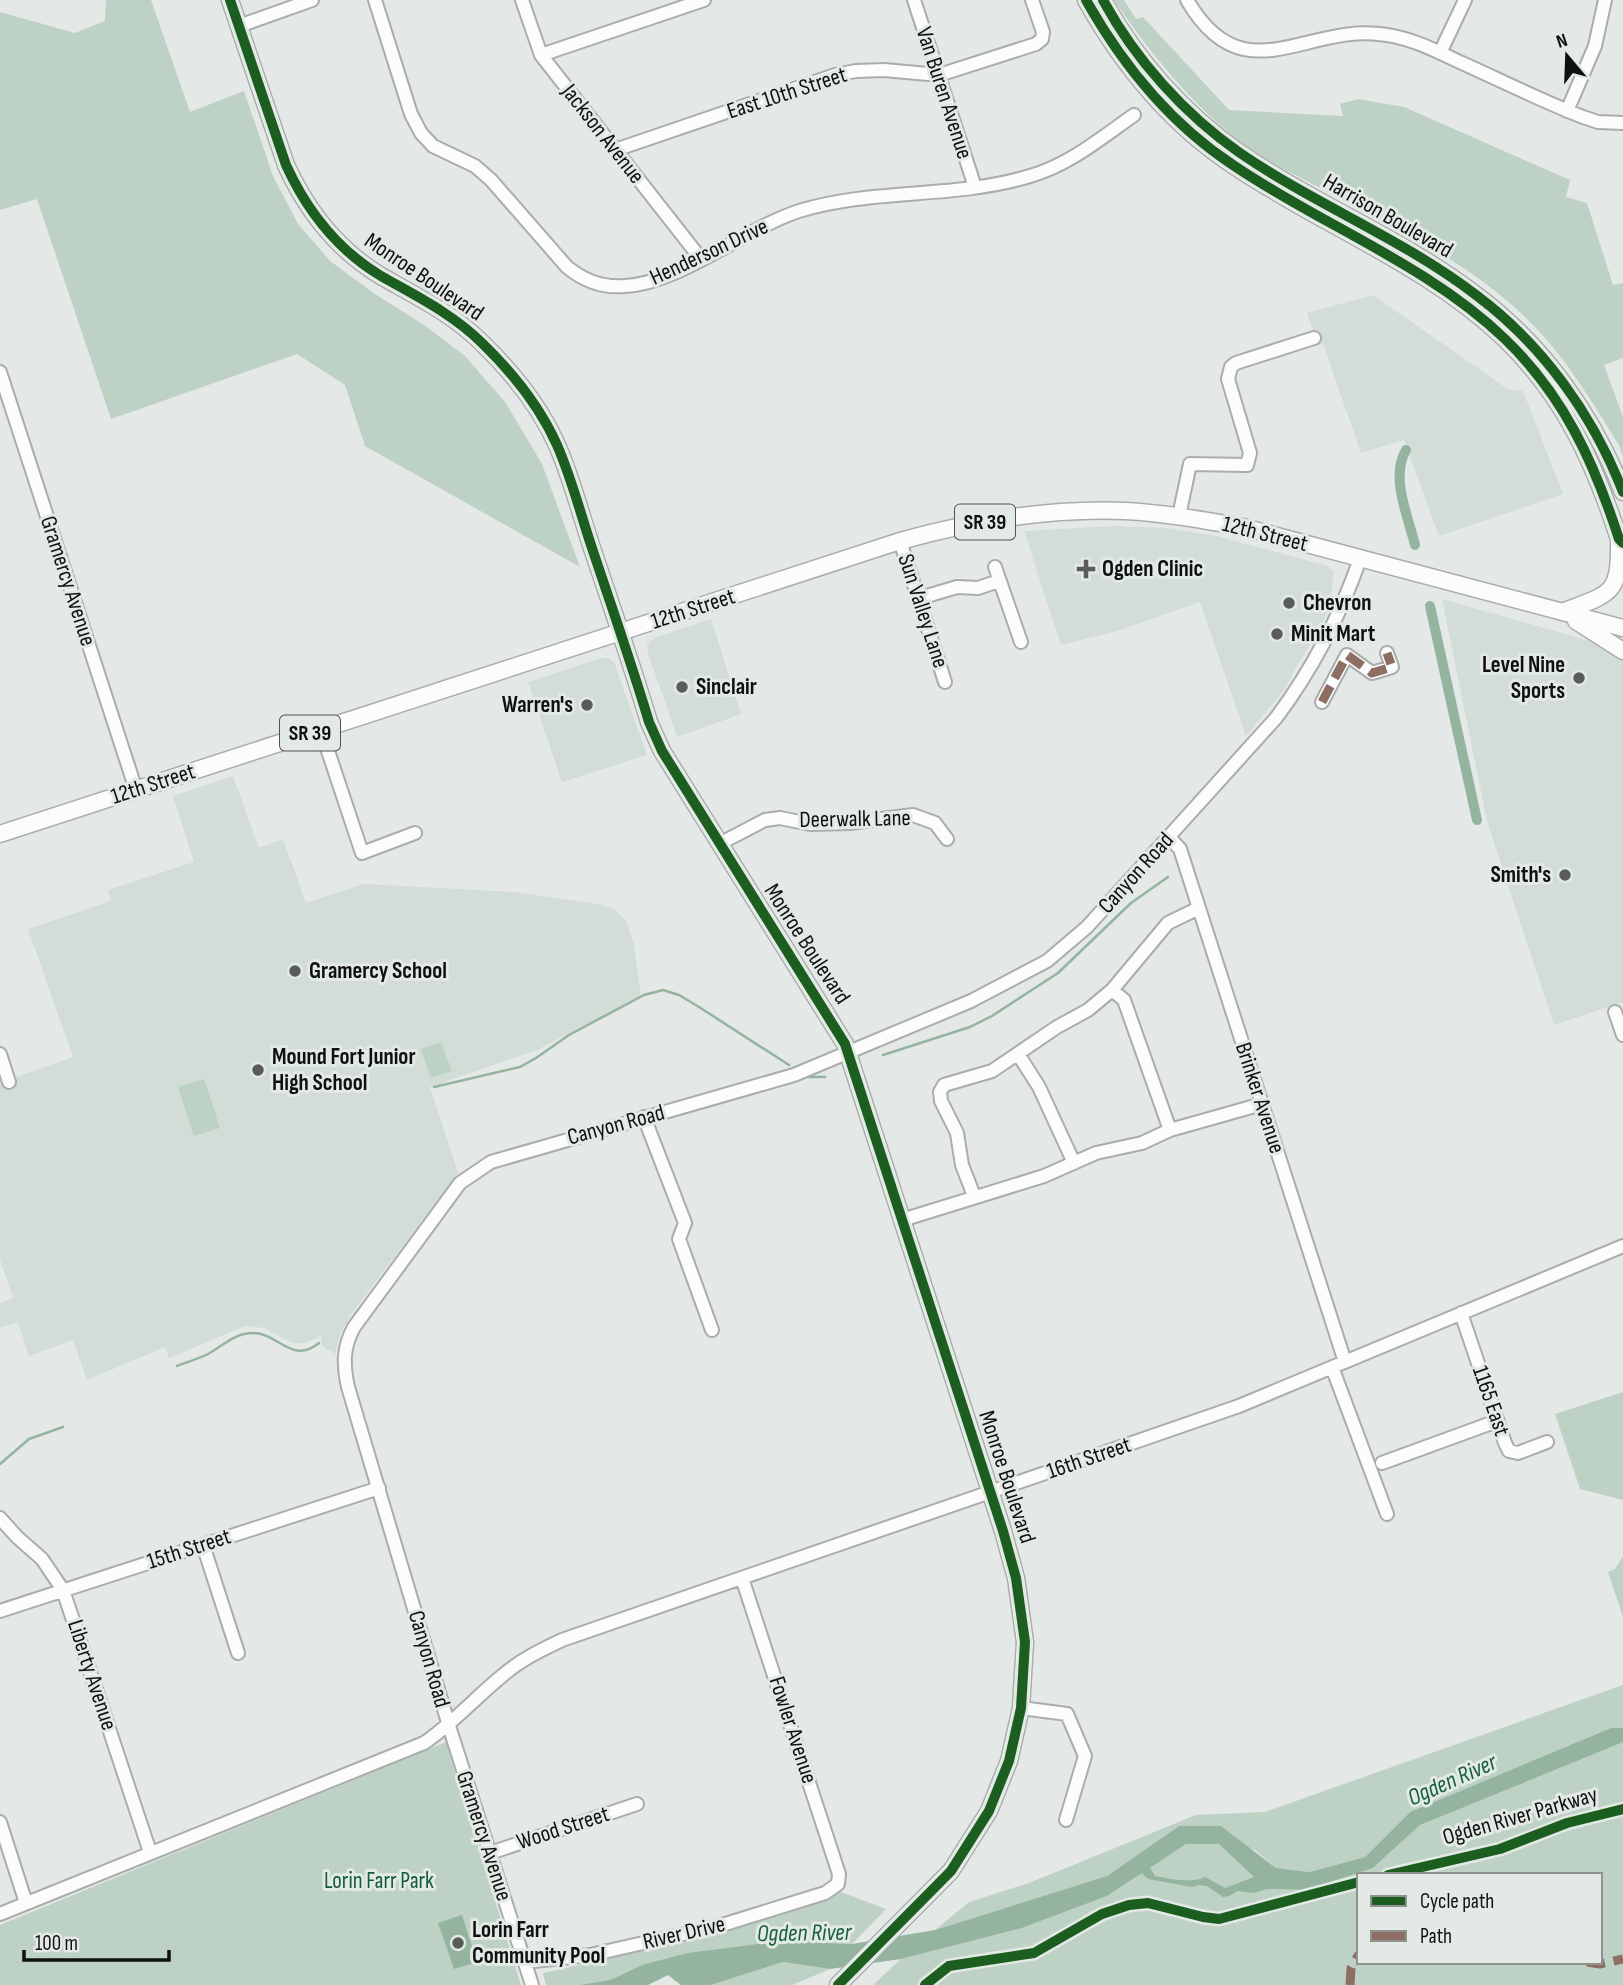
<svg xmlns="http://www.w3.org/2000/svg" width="1623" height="1985" viewBox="0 0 1623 1985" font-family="'Sofia Sans Condensed',sans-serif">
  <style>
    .built { fill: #d3ddd7 }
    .green { fill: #bdd1c4; fill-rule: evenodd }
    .water { fill: #94b4a0; fill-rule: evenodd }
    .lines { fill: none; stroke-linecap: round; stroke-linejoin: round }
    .stream { stroke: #94b4a0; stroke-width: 2.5 }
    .canal { stroke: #94b4a0; stroke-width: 10 }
    .minor-casing { stroke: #aaadac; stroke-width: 16 }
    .major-casing { stroke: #aaadac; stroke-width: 19 }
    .minor { stroke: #fbfcfb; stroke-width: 12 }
    .major { stroke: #fbfcfb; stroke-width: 16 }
    .quiet { stroke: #8d6e63; stroke-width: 9; stroke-dasharray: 18 9; stroke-linecap: butt }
    .cycleway-casing { stroke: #e3e9e5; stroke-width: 15 }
    .cycleway { stroke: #1b5e20; stroke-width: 10 }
    .poi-dot { fill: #5a5c5b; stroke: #e3e9e5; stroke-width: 2.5 }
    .labels { text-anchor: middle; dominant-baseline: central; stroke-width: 6; stroke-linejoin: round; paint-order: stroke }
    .shield { fill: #e3e9e5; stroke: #4f5250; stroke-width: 2 }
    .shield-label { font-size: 21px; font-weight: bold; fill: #0f1110 }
    .street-label { font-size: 23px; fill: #0f1110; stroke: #e3e9e5 }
    .poi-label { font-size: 23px; font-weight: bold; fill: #0f1110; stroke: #e3e9e5; text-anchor: start }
    .park-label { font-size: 23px; fill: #105c38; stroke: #e3e9e5 }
    .water-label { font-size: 24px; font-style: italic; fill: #16603c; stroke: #e3e9e5 }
  </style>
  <rect width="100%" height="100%" fill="#e4e8e6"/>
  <path class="built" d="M1373 295 1509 390 1523 391 1563 494 1439 536 1404 440 1361 453 1323 344 1318 345 1307 313Z
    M1113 526 1166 528 1216 536 1328 566 1334 572 1331 597 1325 618 1283 691 1246 736 1200 602 1117 631 1061 645 1024 531Z
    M1442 599 1593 642 1623 657V1002L1554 1025 1487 821Z
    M711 619 741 714 677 737 648 653 647 645 654 638Z
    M602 658H607L614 662 647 755 562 782 528 682Z
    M233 776 259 848 283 839 306 903 364 884 514 892 597 904 614 909 626 921 634 944 641 996 537 1050 430 1087 458 1173 351 1314 340 1335 335 1354 322 1346 321 1336 305 1343H292L264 1328 245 1326 169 1358 165 1347 87 1380 73 1340 29 1356 18 1322 0 1328V1303L13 1298 0 1260V1083L73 1057 28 929 111 901 108 890 194 862 173 796Z"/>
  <path class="green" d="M106 0H151L190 112 244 91 273 176 298 224 330 261 375 294 424 325 465 356 505 402 542 464 580 567 365 446 345 385 297 354 111 419 37 199 0 210V12L75 33 105 21Z
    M1114 0H1124L1136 19 1143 17 1229 110 1343 116 1340 104 1358 99 1404 107 1570 180 1566 197 1587 203 1613 285 1623 283V358L1604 365 1623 417V457L1619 445C1591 400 1563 353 1525 317 1465 259 1386 223 1314 185 1296 175 1276 166 1258 154 1201 117 1152 56 1114 0Z
    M441 1042 452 1071 431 1078 421 1049Z
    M204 1079 220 1128 194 1136 178 1087Z
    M1623 1392V1500L1580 1489 1555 1414Z
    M1623 1556V1617L1608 1572 1615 1569Z
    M1623 1685V1728H1611L1410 1812 1365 1857 1308 1872 1276 1868 1255 1850 1179 1826 1107 1876 935 1930 969 1902 1029 1883 1196 1815 1265 1812Z
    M446 1742 521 1985H0V1925Z
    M1619 1742H1623V1985H873L901 1959 1022 1928 1107 1896 1186 1844H1219L1267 1889 1306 1890 1373 1868 1420 1825ZM1359 1875H1600V1962H1359Z
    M838 1891 886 1909 852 1944 781 1941 642 1965 610 1980 579 1985H546L543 1973 721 1934 831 1896Z
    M783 1962 830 1969 792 1985H701H711Z"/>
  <path class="water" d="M1611 1728H1623V1742L1420 1825 1373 1868 1306 1890 1267 1889 1254 1893 1238 1891 1229 1896 1223 1897 1207 1886 1198 1885 1192 1887 1148 1879 1142 1873 1107 1896 1022 1928 901 1959 830 1969 783 1962 711 1985H681L668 1975 648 1985H579L610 1980 642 1965 688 1953 781 1941 852 1944 935 1930 1107 1876 1179 1826H1221L1276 1868 1309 1872 1365 1857 1410 1812ZM1186 1844H1219L1254 1877 1225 1888 1205 1877C1189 1884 1172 1879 1155 1876L1150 1868Z
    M462 1915 477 1962 454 1969 438 1923Z"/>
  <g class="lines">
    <path class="stream" d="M883 1055 970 1027 992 1016 1058 973 1131 903 1168 877
      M807 1077H825
      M434 1087 520 1067 536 1058 569 1035 644 995 663 990 679 995 699 1007 789 1065
      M177 1366C187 1362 198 1359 208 1354 223 1346 234 1333 253 1333 278 1333 292 1365 319 1343
      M0 1464 29 1439 63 1427"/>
    <path class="canal" d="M1406 450C1390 477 1408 516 1415 545
      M1430 606 1477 820"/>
    <defs>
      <path id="minor" d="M375 0 411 114 421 133 433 146 475 166 491 180 567 267C584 281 603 288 625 286 681 283 744 229 799 211 874 188 955 199 1030 176 1069 165 1101 138 1134 115
        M522 0 541 55 701 259
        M914 0 975 187
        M1187 0C1244 98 1307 21 1387 35 1414 39 1438 52 1462 63 1502 81 1542 101 1583 117L1598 122 1623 123
        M239 26 312 0
        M1440 53 1465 0
        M541 55 704 0
        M1567 111 1595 46 1605 0
        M615 150 835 75 856 71 884 70 939 75 1036 44 1042 39 1043 32 1032 0
        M0 372 136 790
        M1179 516 1190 464 1247 465 1250 453 1228 379 1231 367 1236 363 1314 338
        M900 541 945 682
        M995 567 1021 642
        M920 598 957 587 978 588 999 581
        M1322 702 1347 655 1372 673 1392 667 1387 653
        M321 730 362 853 415 833
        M1169 837 1180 849 1345 1362
        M719 844 765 820 780 818 810 824 850 823 913 815 935 823 947 839
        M1112 990 1124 1000 1170 1130
        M1615 1012 1623 1035
        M0 1054 9 1082
        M1018 1054 1039 1087 1074 1163
        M644 1117 685 1223 679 1239 712 1330
        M974 1196 962 1165 957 1133 941 1101 940 1092 944 1085 992 1071 1057 1027 1088 1010 1112 990 1168 923 1199 908
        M902 1220 1044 1176 1096 1153 1142 1143 1170 1130 1262 1104
        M1461 1313 1505 1443 1509 1451 1518 1453 1547 1442
        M1332 1367 1387 1514
        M1382 1463 1497 1421
        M0 1518 17 1537 42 1559 63 1590 150 1852
        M203 1545 238 1653
        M0 1611 379 1488
        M1021 1708 1067 1714 1085 1756 1066 1820
        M0 1822 26 1903
        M490 1853 637 1804
        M0 1914 424 1743C453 1723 475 1698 502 1676 520 1660 541 1650 562 1640L1239 1406 1623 1246
        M525 1962 590 1955 719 1926 825 1893 838 1884 839 1874 742 1578
        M532 1985 449 1726 348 1387C343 1364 343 1347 354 1327L460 1183 491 1162 794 1075 971 1001 1047 961 1087 927 1276 718C1312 670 1340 616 1360 559"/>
      <path id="major" d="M230 0 286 165C307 211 336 249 381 276 416 296 453 314 482 343 512 372 540 407 557 445 572 479 581 516 593 551 612 608 632 665 649 722L662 751 845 1044 1003 1531 1016 1578 1025 1642 1021 1708 1009 1761 989 1811 951 1871 838 1985
        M1086 0C1122 64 1171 124 1233 165 1321 225 1427 264 1505 339 1564 396 1594 462 1619 539L1623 543
        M1103 0C1135 59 1184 114 1240 153 1316 205 1403 239 1476 295 1543 345 1593 415 1623 492
        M1562 612C1612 593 1620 595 1619 539
        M1576 621 1623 651
        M0 834 900 541C972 521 1049 508 1125 511 1164 513 1203 520 1243 527L1623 628"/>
    </defs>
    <use href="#minor" class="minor-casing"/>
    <use href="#major" class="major-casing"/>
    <use href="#minor" class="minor"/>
    <use href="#major" class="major"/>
    <path class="quiet" d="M1322 702 1347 655 1372 673 1392 667 1387 653
      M1587 1962 1600 1964 1623 1959
      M1350 1985 1351 1968 1359 1954"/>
    <defs>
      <path id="cycleway" d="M230 0 286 165C307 211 336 249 381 276 416 296 453 314 482 343 512 372 540 407 557 445 572 479 581 516 593 551 612 608 632 665 649 722L662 751 845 1044 1003 1531 1016 1578 1025 1642 1021 1708 1009 1761 989 1811 951 1871 838 1985
        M1086 0C1122 64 1171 124 1233 165 1321 225 1427 264 1505 339 1564 396 1594 462 1619 539L1623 543
        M1103 0C1135 59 1184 114 1240 153 1316 205 1403 239 1476 295 1543 345 1593 415 1623 492
        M1388 1875 1500 1849 1567 1823 1623 1809
        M925 1985 949 1966 1034 1953 1102 1914 1129 1905 1148 1903 1203 1917 1219 1919 1359 1882"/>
    </defs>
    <use href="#cycleway" class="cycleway-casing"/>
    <use href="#cycleway" class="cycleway"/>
  </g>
  <g class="poi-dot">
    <path d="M1082.5 558.5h7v7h7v7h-7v7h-7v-7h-7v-7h7z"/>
    <circle cx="1289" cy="603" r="7"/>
    <circle cx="1277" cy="634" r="7"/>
    <circle cx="1579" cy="678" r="7"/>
    <circle cx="682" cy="687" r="7"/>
    <circle cx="587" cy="705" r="7"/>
    <circle cx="1565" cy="875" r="7"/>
    <circle cx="295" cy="971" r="7"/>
    <circle cx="258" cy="1070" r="7"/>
    <circle cx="458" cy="1943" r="7"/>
  </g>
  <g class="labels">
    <g class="shield">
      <rect x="955" y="504.5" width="60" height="35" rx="5"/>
      <rect x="280" y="715.5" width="60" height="35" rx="5"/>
    </g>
    <g class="shield-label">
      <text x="985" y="522">SR 39</text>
      <text x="310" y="733">SR 39</text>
    </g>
    <g class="street-label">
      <text transform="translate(787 93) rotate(-18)">East 10th Street</text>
      <text transform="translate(944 93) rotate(72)">Van Buren Avenue</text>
      <text transform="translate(603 134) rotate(52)">Jackson Avenue</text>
      <text transform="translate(1388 216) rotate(30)">Harrison Boulevard</text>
      <text transform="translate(709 252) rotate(-25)">Henderson Drive</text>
      <text transform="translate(424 277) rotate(34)">Monroe Boulevard</text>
      <text transform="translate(1265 534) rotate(14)">12th Street</text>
      <text transform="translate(68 581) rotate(72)">Gramercy Avenue</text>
      <text transform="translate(693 609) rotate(-18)">12th Street</text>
      <text transform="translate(923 611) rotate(72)">Sun Valley Lane</text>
      <text transform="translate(153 784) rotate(-18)">12th Street</text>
      <text transform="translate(855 819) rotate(-1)">Deerwalk Lane</text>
      <text transform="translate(1136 873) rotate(-48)">Canyon Road</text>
      <text transform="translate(807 944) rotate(57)">Monroe Boulevard</text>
      <text transform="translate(1260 1098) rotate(72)">Brinker Avenue</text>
      <text transform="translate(616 1125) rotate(-15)">Canyon Road</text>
      <text transform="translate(1491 1401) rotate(71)">1165 East</text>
      <text transform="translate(1089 1458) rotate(-19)">16th Street</text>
      <text transform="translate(1007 1477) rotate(72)">Monroe Boulevard</text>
      <text transform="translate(189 1549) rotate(-18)">15th Street</text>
      <text transform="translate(429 1659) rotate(74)">Canyon Road</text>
      <text transform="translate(92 1675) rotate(72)">Liberty Avenue</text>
      <text transform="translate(793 1730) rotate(72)">Fowler Avenue</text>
      <text transform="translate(1520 1816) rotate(-16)">Ogden River Parkway</text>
      <text transform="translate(563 1828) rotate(-18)">Wood Street</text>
      <text transform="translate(484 1836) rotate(72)">Gramercy Avenue</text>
      <text transform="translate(684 1933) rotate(-13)">River Drive</text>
    </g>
    <g class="poi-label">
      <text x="1102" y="569">Ogden Clinic</text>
      <text x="1303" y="603">Chevron</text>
      <text x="1291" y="634">Minit Mart</text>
      <text x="1565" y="665" text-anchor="end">Level Nine<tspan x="1565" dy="26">Sports</tspan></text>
      <text x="696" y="687">Sinclair</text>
      <text x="573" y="705" text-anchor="end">Warren's</text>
      <text x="1551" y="875" text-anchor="end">Smith's</text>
      <text x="309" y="971">Gramercy School</text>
      <text x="272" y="1057">Mound Fort Junior<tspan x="272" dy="26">High School</tspan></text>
      <text x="472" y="1930">Lorin Farr<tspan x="472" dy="26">Community Pool</tspan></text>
    </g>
    <g class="park-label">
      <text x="379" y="1881">Lorin Farr Park</text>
    </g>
    <g class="water-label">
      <text transform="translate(1452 1780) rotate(-24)">Ogden River</text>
      <text transform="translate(804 1933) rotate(-1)">Ogden River</text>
    </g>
  </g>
  <rect x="1357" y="1873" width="245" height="91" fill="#e3e9e5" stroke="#8e9390" stroke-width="2"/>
  <rect x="1371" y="1896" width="35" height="10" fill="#1b5e20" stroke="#8e9390" stroke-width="2"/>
  <text x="1420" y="1908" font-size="21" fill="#0f1110">Cycle path</text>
  <rect x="1371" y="1931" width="35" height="10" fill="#8d6e63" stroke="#8e9390" stroke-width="2"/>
  <text x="1420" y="1943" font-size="21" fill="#0f1110">Path</text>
  <g transform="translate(1567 56) rotate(341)" stroke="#e3e9e5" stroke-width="5" paint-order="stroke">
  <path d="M0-5L12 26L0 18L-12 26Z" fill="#0f1110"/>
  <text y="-10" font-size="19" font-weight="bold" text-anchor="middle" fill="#0f1110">N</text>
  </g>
  <path d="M24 1950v10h145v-10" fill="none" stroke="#0f1110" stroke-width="3.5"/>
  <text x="35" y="1950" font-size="21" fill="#0f1110" stroke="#e3e9e5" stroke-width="5" paint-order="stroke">100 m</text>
</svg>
